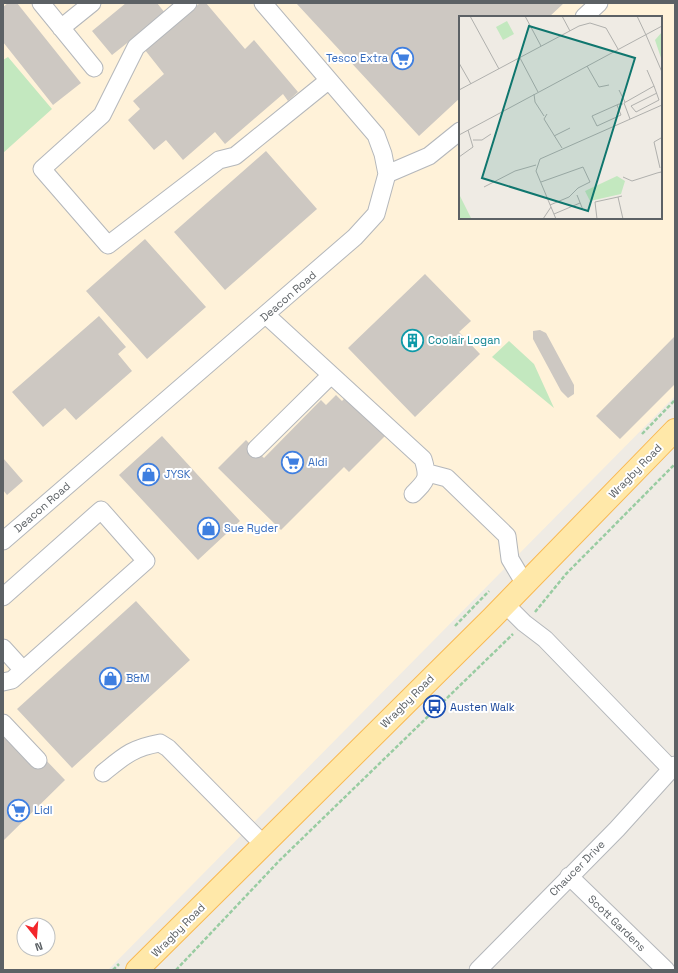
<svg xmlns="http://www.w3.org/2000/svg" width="678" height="973" viewBox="0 0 678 973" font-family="'Space Grotesk',sans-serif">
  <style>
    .commercial { fill: #fff2d9; fill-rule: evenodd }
    .green { fill: #c3e8bf }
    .building { fill: #cdc8c2 }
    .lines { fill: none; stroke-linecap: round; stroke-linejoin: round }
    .minor-casing { stroke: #b4b7bb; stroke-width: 19 }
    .major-casing { stroke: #f9b953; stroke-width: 24 }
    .path { stroke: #99cca2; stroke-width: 2.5; stroke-dasharray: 4 2; stroke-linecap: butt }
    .minor { stroke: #fff; stroke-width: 17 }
    .major { stroke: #ffe8a9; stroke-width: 22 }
    .labels { text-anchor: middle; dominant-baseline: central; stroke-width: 4; stroke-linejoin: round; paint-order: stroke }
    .shop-label { font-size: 11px; fill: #366cbe; stroke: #fff; text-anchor: start }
    .street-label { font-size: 11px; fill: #5c6165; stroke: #fff }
    .culture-label { font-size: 11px; fill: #0d838f; stroke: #fff; text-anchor: start }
    .transit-label { font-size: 11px; fill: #164399; stroke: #fff; text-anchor: start }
    .inset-road { fill: none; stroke: #b0b0ad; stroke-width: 1 }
    .view { fill: #0f766e; fill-opacity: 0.15; stroke: #0f766e; stroke-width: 2 }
    .inset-edge { fill: none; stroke: #5c6165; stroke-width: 2 }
  </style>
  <rect width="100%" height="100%" fill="#efebe4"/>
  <path class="commercial" d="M3 3H675V396L108 970H3ZM460 17H661V218H460ZM24 925H48V949H24Z"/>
  <path class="green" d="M8 57 52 109 3 153V60Z
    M509 341 534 364 554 408 492 357Z"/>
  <path class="building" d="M8 3H17L81 83 53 105 3 42V7Z
    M126 3H157L165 13 112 55 92 31Z
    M200 3H206L245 49 254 40 298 92 288 101 283 94 225 144 215 132 183 160 166 140 154 150 128 120 140 109 133 101 164 74 145 50Z
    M296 3H564L549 17H460V98L419 136Z
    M266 151 317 209 225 290 174 232Z
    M145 239 206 307 147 359 86 291Z
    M425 274 471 321 459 332 480 354 415 417 348 348Z
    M99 316 126 347 118 354 132 371 76 420 65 408 43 427 12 392Z
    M540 330 546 333 574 385V394L568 398 561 391 533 339V331Z
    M675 336V384L620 439 596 416Z
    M336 395 342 401 346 397 385 436 349 472 344 467 281 530 218 468 246 440 264 458 321 400 326 405Z
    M162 436 240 521 198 560 119 475Z
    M3 458 23 481 7 495 3 490Z
    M136 601 190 660 72 768 17 709Z
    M3 735 42 756 65 780 3 841Z"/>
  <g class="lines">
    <defs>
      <path id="minor" d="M41 3 94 68
        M188 3 136 47 102 115 42 169 108 245 219 160 235 156 329 80
        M584 17 599 3
        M61 28 92 3
        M387 174 429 156 460 131
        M266 315 423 459C429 478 427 480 413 494
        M256 449 331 375
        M428 473 447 478 507 536 510 559 525 584
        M3 541 355 237 376 214 387 174 383 154 376 135 263 3
        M3 597 101 510 146 561 12 680 3 682
        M505 604 524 623 545 639 671 769
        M3 648 23 670
        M3 723 38 760
        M103 773C124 756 132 748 160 743L168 748 263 844
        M569 876 666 970
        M478 970 617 829 675 765"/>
      <path id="major" d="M137 970 492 618 675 430"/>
    </defs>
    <use href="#minor" class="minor-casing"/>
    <use href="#major" class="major-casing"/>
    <path class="path" d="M642 434 675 400
      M535 612 566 574 675 464
      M455 626 489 591
      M113 970 119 964
      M176 970 279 861 513 634"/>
    <use href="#minor" class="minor"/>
    <use href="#major" class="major"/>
  </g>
  <defs>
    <symbol id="supermarket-ring" viewBox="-11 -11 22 22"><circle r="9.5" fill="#fff" stroke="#3f7fe0" stroke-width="1.5"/><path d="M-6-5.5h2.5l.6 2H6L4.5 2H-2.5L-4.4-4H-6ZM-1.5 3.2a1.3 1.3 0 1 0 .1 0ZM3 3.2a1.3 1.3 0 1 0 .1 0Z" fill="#3f7fe0"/></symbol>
    <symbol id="building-ring" viewBox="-11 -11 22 22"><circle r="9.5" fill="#fff" stroke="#0f9aa8" stroke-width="1.5"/><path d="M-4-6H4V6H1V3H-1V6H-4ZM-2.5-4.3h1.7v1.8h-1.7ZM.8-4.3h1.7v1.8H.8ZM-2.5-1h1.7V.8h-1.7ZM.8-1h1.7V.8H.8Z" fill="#0f9aa8"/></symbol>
    <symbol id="shop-ring" viewBox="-11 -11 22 22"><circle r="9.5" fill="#fff" stroke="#3f7fe0" stroke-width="1.5"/><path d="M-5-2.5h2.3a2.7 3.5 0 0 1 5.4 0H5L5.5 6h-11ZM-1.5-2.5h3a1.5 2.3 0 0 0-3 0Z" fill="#3f7fe0"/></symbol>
    <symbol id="bus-ring" viewBox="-11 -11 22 22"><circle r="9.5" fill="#fff" stroke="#1a4fb4" stroke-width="1.5"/><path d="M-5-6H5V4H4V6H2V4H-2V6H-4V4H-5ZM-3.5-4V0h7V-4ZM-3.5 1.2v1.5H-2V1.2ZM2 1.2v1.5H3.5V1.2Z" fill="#1a4fb4"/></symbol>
  </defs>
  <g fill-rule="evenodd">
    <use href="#supermarket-ring" x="390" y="46" width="25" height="25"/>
    <use href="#building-ring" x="400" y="328" width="25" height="25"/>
    <use href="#supermarket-ring" x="280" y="450" width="25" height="25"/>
    <use href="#shop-ring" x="136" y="462" width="25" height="25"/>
    <use href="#shop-ring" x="196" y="516" width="25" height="25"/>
    <use href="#shop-ring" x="98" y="666" width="25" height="25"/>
    <use href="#bus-ring" x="422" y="694" width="25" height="25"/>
    <use href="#supermarket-ring" x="6" y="798" width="25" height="25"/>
  </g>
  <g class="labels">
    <g class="shop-label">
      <text x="388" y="58" text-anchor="end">Tesco Extra</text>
      <text x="308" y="462">Aldi</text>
      <text x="164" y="474">JYSK</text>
      <text x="224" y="528">Sue Ryder</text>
      <text x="126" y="678">B&amp;M</text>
      <text x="34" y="810">Lidl</text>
    </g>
    <g class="street-label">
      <text transform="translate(288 296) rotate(-41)">Deacon Road</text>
      <text transform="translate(635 471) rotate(-46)">Wragby Road</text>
      <text transform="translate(42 507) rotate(-41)">Deacon Road</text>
      <text transform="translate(407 701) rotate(-45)">Wragby Road</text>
      <text transform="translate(577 868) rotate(-45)">Chaucer Drive</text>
      <text transform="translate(617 923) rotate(44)">Scott Gardens</text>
      <text transform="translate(178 930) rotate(-45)">Wragby Road</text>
    </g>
    <g class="culture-label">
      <text x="428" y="340">Coolair Logan</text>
    </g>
    <g class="transit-label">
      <text x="450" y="707">Austen Walk</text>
    </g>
  </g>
  <g transform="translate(459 16)">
    <rect width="203" height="203" fill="#efebe4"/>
    <path d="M48 5 55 18 44 24 37 11ZM203 16V42H202L196 24ZM158 160 166 165 162 178 131 185 126 175ZM0 178 12 202 13 203H0Z" fill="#c3e8bf"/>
    <path class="inset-road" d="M11 0 40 53M66 0 82 30M103 0 111 15M178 0 187 19M187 19 203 56M61 42 79 76M0 47 12 68M128 50 140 71 150 69M188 54 195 70M0 74 120 10 131 7 147 12 159 33M160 74 166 86M75 78 76 86 85 100M158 89 162 99 138 110 133 100 160 88H164M172 90 198 77M88 98 85 103 103 132M171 103 165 87 195 70 200 84 177 96 172 90M0 119 203 10M95 120 111 112M14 124H23L32 118M0 141 14 131 9 114M201 152 195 126 202 122M164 161 173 165 198 157 202 156 203 158M82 166 124 151 131 166 119 172 110 181 91 189M25 171 56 155 77 149M118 179 124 194M163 180 159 181 164 203M95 198 121 187M84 203 92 191M97 203 77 155 81 143 203 89M138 203 136 186 159 181"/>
    <path class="view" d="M70 10 176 42 129 195 23 162Z"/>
    <rect width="203" height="203" class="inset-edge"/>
  </g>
  <rect width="678" height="973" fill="none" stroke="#5c6165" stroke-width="8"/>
  <g transform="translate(36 937) rotate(163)"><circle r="19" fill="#ffffff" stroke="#bec0c1"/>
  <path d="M0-3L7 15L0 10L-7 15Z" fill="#f3262b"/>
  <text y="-6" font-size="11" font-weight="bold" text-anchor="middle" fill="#5c6165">N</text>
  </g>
</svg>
